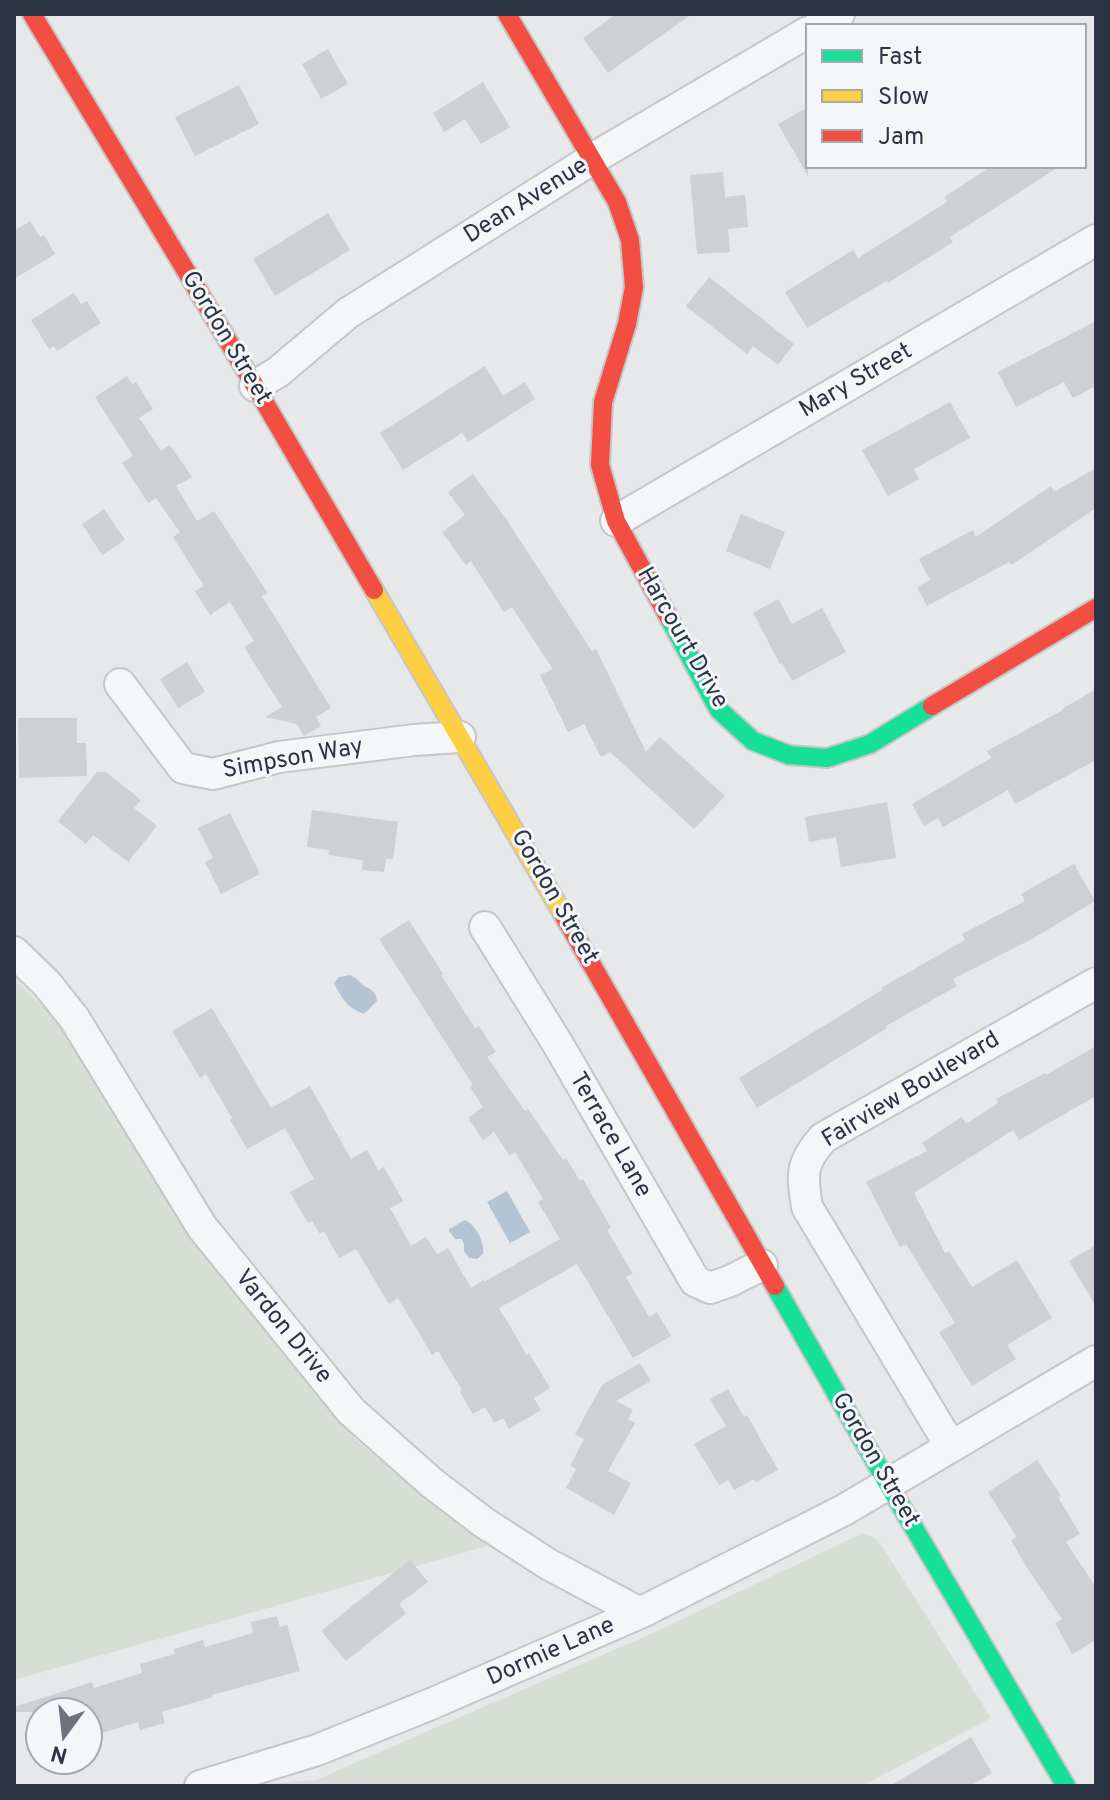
<svg xmlns="http://www.w3.org/2000/svg" width="1110" height="1800" viewBox="0 0 1110 1800" font-family="Overpass,sans-serif">
  <style>
    .green { fill: #d6ded6 }
    .water { fill: #b4c4d5 }
    .building { fill: #ced0d3 }
    .lines { fill: none; stroke-linecap: round; stroke-linejoin: round }
    .street-casing { stroke: #c4c6c8; stroke-width: 34 }
    .fast-casing { stroke: #c4c6c8; stroke-width: 22 }
    .slow-casing { stroke: #c4c6c8; stroke-width: 22 }
    .jam-casing { stroke: #c4c6c8; stroke-width: 22 }
    .street { stroke: #f5f6f7; stroke-width: 30 }
    .fast { stroke: #16e098; stroke-width: 18 }
    .slow { stroke: #ffcf43; stroke-width: 18 }
    .jam { stroke: #f24e42; stroke-width: 18 }
    .labels { text-anchor: middle; dominant-baseline: central; stroke-width: 6; stroke-linejoin: round; paint-order: stroke }
    .street-label { font-size: 24px; fill: #2b3445; stroke: #f4f6f9 }
  </style>
  <rect width="100%" height="100%" fill="#e6e8ea"/>
  <path class="green" d="M14 978 49 1012 248 1309 357 1441 487 1546 14 1680Z
    M863 1533 878 1540 991 1718 862 1786H239L316 1780 655 1632Z"/>
  <path class="water" d="M350 975C357 978 358 981 363 985 371 990 376 991 377 1001L364 1014C348 1009 341 997 334 983L339 977Z
    M507 1191 530 1232 510 1243 487 1202Z
    M465 1220C476 1225 485 1243 483 1254L477 1259 469 1258 464 1251V1244L462 1239H455L449 1231V1229Z"/>
  <path class="building" d="M616 14H692L608 73 583 38Z
    M328 49 348 84 321 99 302 64Z
    M483 82 510 127 481 144 465 119 444 132 433 113Z
    M239 85 259 124 195 156 175 117Z
    M808 107V176L778 124Z
    M992 166H1060L950 237 953 242 888 283 886 281 807 328 785 292 853 250 858 258 947 202 944 197Z
    M723 172 725 197 745 195 748 227 728 229 730 252 697 254 690 175Z
    M328 213 350 250 275 296 253 259Z
    M30 221 40 237 44 235 55 254 14 279V231Z
    M709 277 794 344 778 365 753 346 747 354 686 306Z
    M74 293 81 304 87 301 101 323 57 351 54 346 49 349 31 320Z
    M1096 321V386L1073 398 1064 382 1016 407 998 372Z
    M485 366 503 396 525 382 535 399 468 442 462 433 403 470 380 433Z
    M127 376 132 384 136 382 153 409 139 418 161 451 170 445 192 477 176 486 197 521 214 511 268 593 262 596 331 708 316 717 321 726 304 736 297 724 265 717 282 707 244 647 254 641 230 602 210 615 195 591 204 586 173 537 180 532 156 498 148 503 122 463 133 456 95 397Z
    M950 402 970 438 914 469 919 479 888 496 862 450Z
    M1096 468V508L1011 565 1009 562 927 606 917 587 930 580 919 559 973 530 976 537 1051 486 1054 492Z
    M473 474 506 519 592 651 596 649 646 752 660 737 725 796 694 829 610 752 601 757 584 724 568 732 540 675 553 669 512 607 504 612 471 561 466 565 442 532 465 515 448 492Z
    M104 509 125 540 102 555 82 524Z
    M741 514 785 532 770 569 726 551Z
    M778 599 792 624 822 608 846 652 792 681 782 663 780 664 753 613Z
    M187 662 205 692 178 708 160 679Z
    M1096 689V760L1015 804 1008 790 943 827 938 818 924 826 912 804 991 758 987 751 1063 710 1062 709Z
    M18 718H77V743H86L87 776 19 778Z
    M97 772H106L141 800 134 808 157 826 128 862 93 835 86 844 58 821Z
    M887 802 896 858 841 867 836 837 809 842 805 817Z
    M312 810 398 822 393 859 386 858 384 872 362 870 363 860 328 855 329 850 307 847Z
    M230 813 260 874 221 894 205 862 213 858 198 828Z
    M1074 864 1095 901 1032 939 953 979 957 986 886 1026 887 1028 757 1108 739 1078 882 990 881 988 965 940 962 934 1025 901 1021 894Z
    M409 920 443 974 441 975 475 1028 479 1026 496 1052 487 1057 525 1111 528 1109 563 1160 566 1158 580 1181 583 1179 611 1228 607 1230 633 1274 626 1277 649 1317 657 1312 671 1336 633 1358 577 1264 499 1308 527 1355 529 1353 550 1388 534 1398 541 1410 509 1429 503 1418 494 1423 485 1407 473 1414 460 1392 462 1390 438 1351 432 1355 398 1298 389 1304 356 1249 339 1258 324 1231 320 1234 312 1221 308 1223 290 1192 314 1179 285 1128 247 1149 230 1120 232 1118 206 1074 200 1078 172 1031 212 1008 271 1108 310 1086 351 1159 367 1150 378 1170 384 1167 403 1201 390 1208 411 1246 426 1237 437 1254 448 1248 471 1288 483 1280 484 1282 560 1239 538 1202 543 1199 515 1152 510 1156 494 1132 483 1140 468 1118 483 1107 470 1087 473 1085 379 939Z
    M1096 1046V1096L1019 1140 1013 1130 914 1193 945 1253 949 1251 972 1287 1017 1260 1052 1318 1007 1345 1016 1359 972 1386 939 1332 955 1323 906 1244 900 1247 866 1182 927 1151 922 1143 962 1117 966 1124 998 1103 996 1099 1045 1073 1046 1075Z
    M1096 1245V1307L1069 1261Z
    M640 1363 651 1381 616 1401 633 1410 628 1419 635 1423 608 1471 631 1483 614 1515 566 1488 576 1469 570 1466 584 1439 575 1434 602 1385Z
    M728 1389 744 1417 747 1415 778 1470 756 1482 754 1479 734 1490 728 1480 719 1485 694 1444 726 1426 710 1399Z
    M1037 1460 1061 1496 1058 1497 1080 1534 1066 1542 1096 1587V1640L1072 1654 1055 1623 1062 1619 1026 1566 1011 1540 1017 1537 988 1492Z
    M410 1560 428 1582 399 1604 406 1613 346 1661 321 1631Z
    M277 1616 280 1627 287 1625 300 1671 212 1695 213 1697 162 1712 165 1723 140 1730 138 1722 88 1737V1712H14V1707L92 1682 94 1688 142 1673 140 1664 175 1654 174 1649 203 1640 205 1647 253 1633 251 1622Z
    M971 1737 992 1773 970 1786H890Z"/>
  <g class="lines">
    <defs>
      <path id="street" d="M818 26 839 14
        M255 386 278 372 348 313 592 159 808 32
        M616 521 1096 240
        M120 684 183 768 213 774 279 757 414 740 460 737
        M485 927 559 1046 695 1281 710 1288 730 1281 762 1265
        M14 952 47 984 74 1018 202 1227 351 1411 432 1483 483 1522 548 1564 640 1613
        M951 1447 807 1207C802 1175 800 1164 823 1138L1096 983
        M200 1786 317 1750 431 1704 640 1613 844 1510 1096 1361"/>
      <path id="fast" d="M669 618 719 710 753 741 789 755 827 758 870 744 932 706
        M775 1286 888 1484 1066 1786"/>
      <path id="slow" d="M374 590 564 916"/>
      <path id="jam" d="M32 14 255 386 374 590
        M507 14 617 202 630 240 634 287 627 324 603 402 600 465 616 521 669 618
        M932 706 1096 608
        M564 916 775 1286"/>
    </defs>
    <use href="#street" class="street-casing"/>
    <use href="#fast" class="fast-casing"/>
    <use href="#slow" class="slow-casing"/>
    <use href="#jam" class="jam-casing"/>
    <use href="#street" class="street"/>
    <use href="#fast" class="fast"/>
    <use href="#slow" class="slow"/>
    <use href="#jam" class="jam"/>
  </g>
  <g class="labels">
    <g class="street-label">
      <text transform="translate(526 201) rotate(-32)">Dean Avenue</text>
      <text transform="translate(226 338) rotate(59)">Gordon Street</text>
      <text transform="translate(856 381) rotate(-30)">Mary Street</text>
      <text transform="translate(682 638) rotate(60)">Harcourt Drive</text>
      <text transform="translate(293 759) rotate(-10)">Simpson Way</text>
      <text transform="translate(554 897) rotate(60)">Gordon Street</text>
      <text transform="translate(911 1090) rotate(-31)">Fairview Boulevard</text>
      <text transform="translate(610 1135) rotate(60)">Terrace Lane</text>
      <text transform="translate(283 1327) rotate(51)">Vardon Drive</text>
      <text transform="translate(875 1460) rotate(60)">Gordon Street</text>
      <text transform="translate(551 1652) rotate(-24)">Dormie Lane</text>
    </g>
  </g>
  <rect width="1110" height="1800" fill="none" stroke="#2b3445" stroke-width="32"/>
  <rect x="806" y="24" width="280" height="144" fill="#f4f6f9" stroke="#a4a8b1" stroke-width="2"/>
  <rect x="822" y="50" width="40" height="12" fill="#16e098" stroke="#a4a8b1" stroke-width="2"/>
  <text x="878" y="64" font-size="24" fill="#2b3445">Fast</text>
  <rect x="822" y="90" width="40" height="12" fill="#ffcf43" stroke="#a4a8b1" stroke-width="2"/>
  <text x="878" y="104" font-size="24" fill="#2b3445">Slow</text>
  <rect x="822" y="130" width="40" height="12" fill="#f24e42" stroke="#a4a8b1" stroke-width="2"/>
  <text x="878" y="144" font-size="24" fill="#2b3445">Jam</text>
  <g transform="translate(64 1736) rotate(195)"><circle r="38" fill="#f4f6f9" stroke="#a4a8b1" stroke-width="2"/>
  <path d="M0-6L14 30L0 20L-14 30Z" fill="#6c737f"/>
  <text y="-12" font-size="22" font-weight="bold" text-anchor="middle" fill="#2b3445">N</text>
  </g>
</svg>
